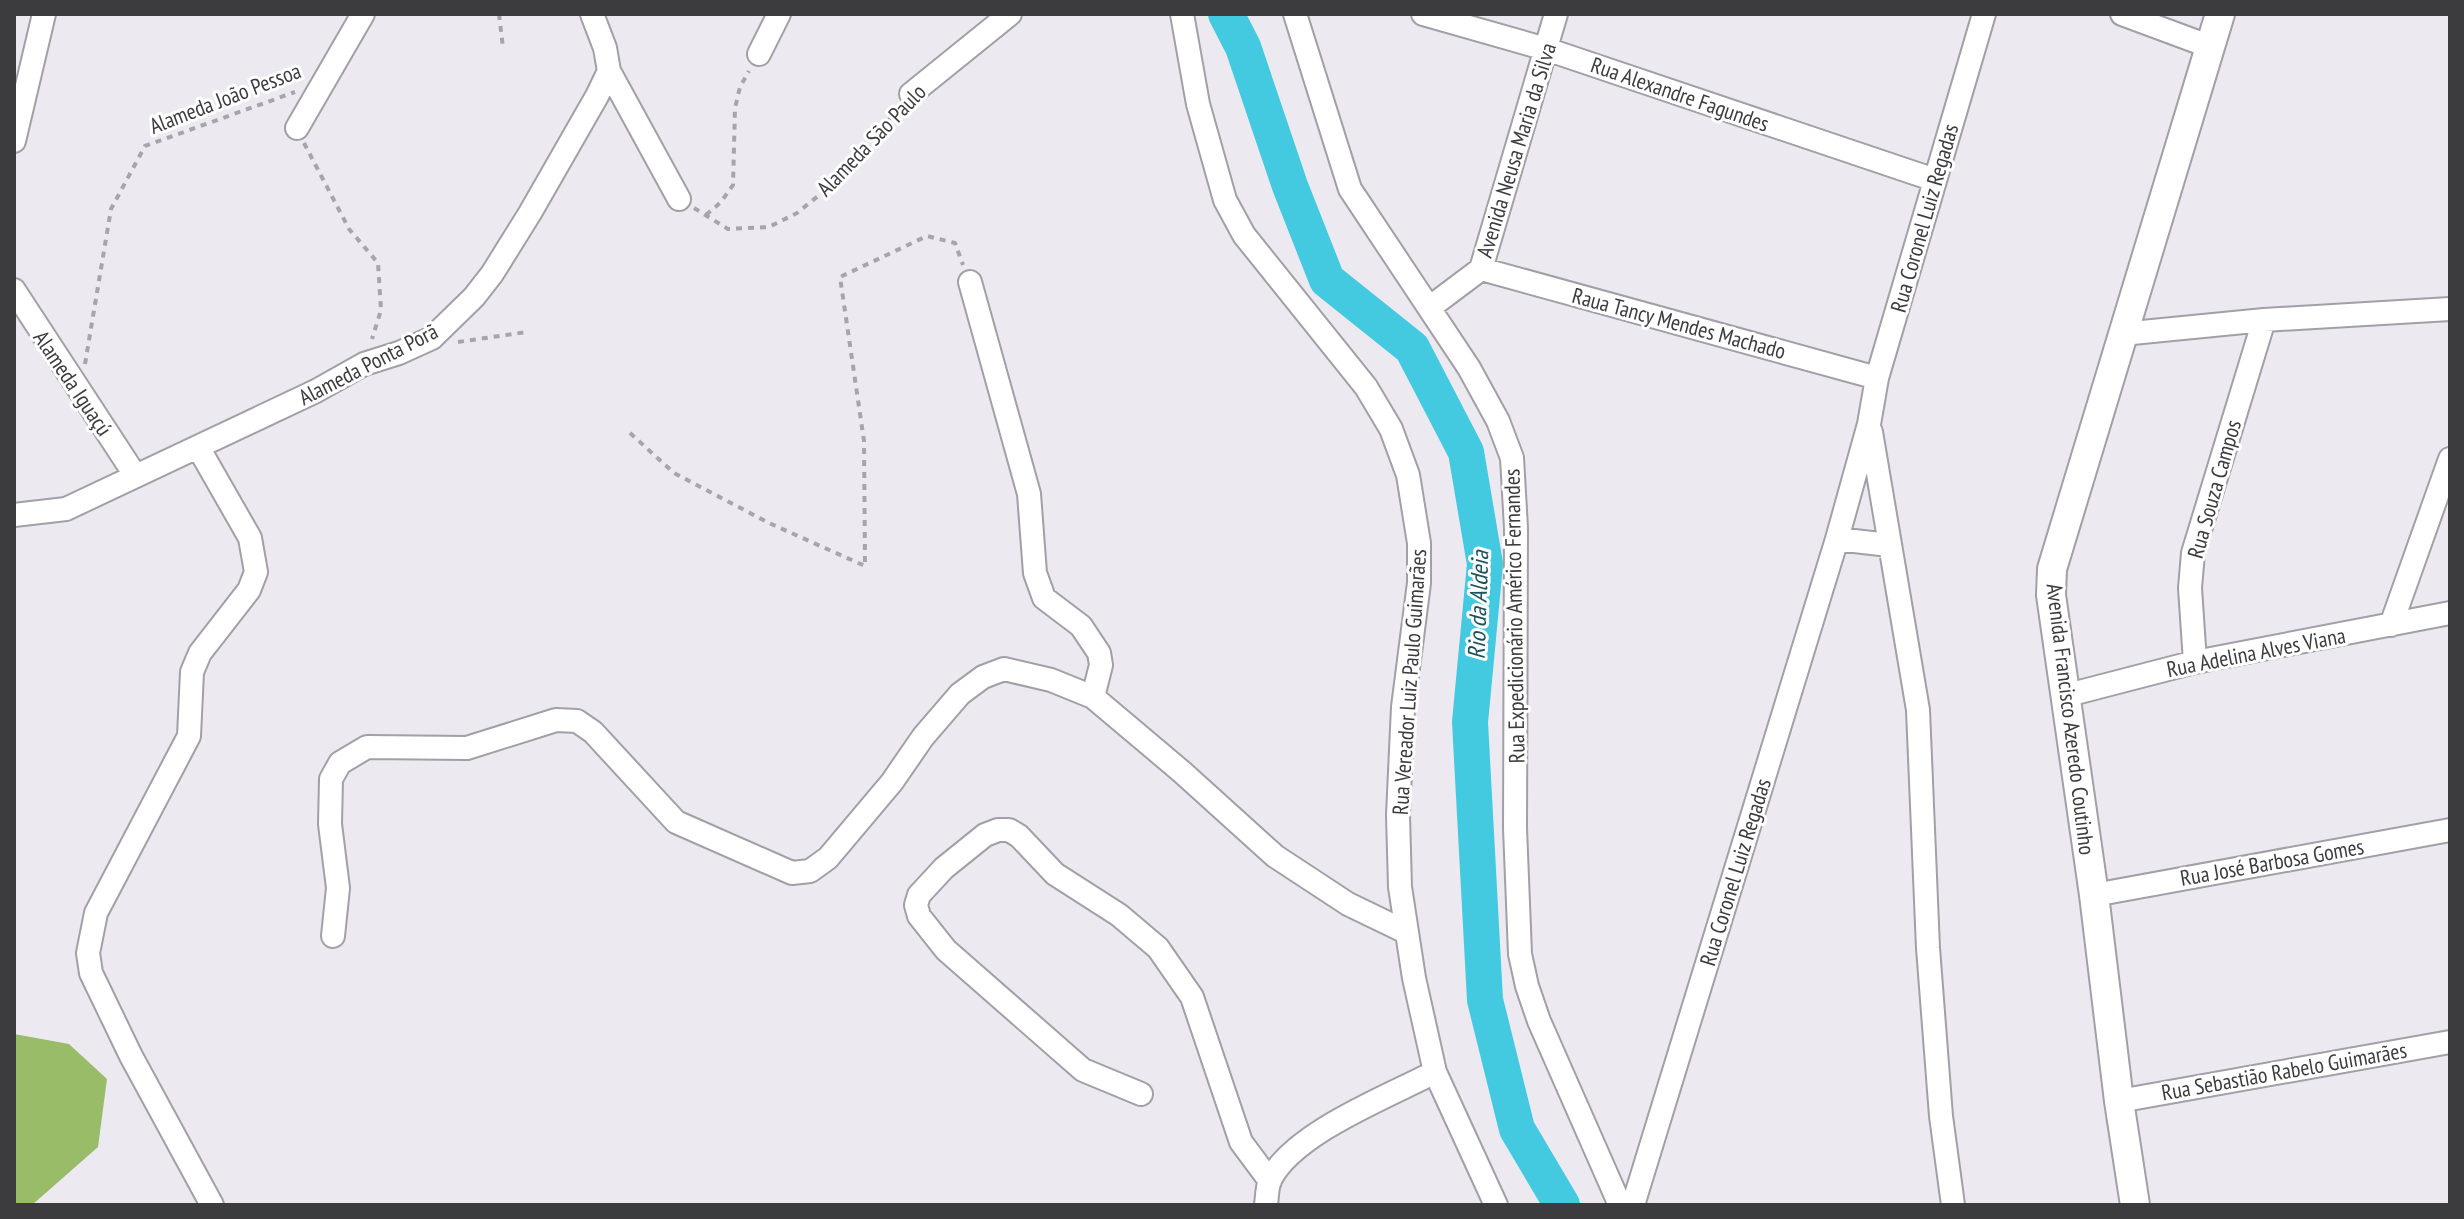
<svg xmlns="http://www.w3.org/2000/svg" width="2464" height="1219" viewBox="0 0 2464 1219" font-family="'PT Sans Narrow',sans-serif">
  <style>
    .forest { fill: #99bc69 }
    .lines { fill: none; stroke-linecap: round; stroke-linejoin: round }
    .river { stroke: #43cae1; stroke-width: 36 }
    .minor-casing { stroke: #a29fa6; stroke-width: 26 }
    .major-casing { stroke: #a29fa6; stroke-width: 32 }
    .path { stroke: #a7a4aa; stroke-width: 4; stroke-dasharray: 6 6; stroke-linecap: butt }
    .minor { stroke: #fff; stroke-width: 22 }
    .major { stroke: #fff; stroke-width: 28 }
    .labels { text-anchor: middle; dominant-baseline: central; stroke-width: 6; stroke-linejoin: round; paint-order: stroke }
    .street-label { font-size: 22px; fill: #3c3b3e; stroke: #fff }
    .water-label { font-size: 24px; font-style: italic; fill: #1b525c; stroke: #fff }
  </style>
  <rect width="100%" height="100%" fill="#ede9f1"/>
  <path class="forest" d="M14 1034 69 1044 107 1079 98 1147 32 1205H14Z"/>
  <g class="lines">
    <path class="river" d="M1226 14 1243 47 1290 186 1327 280 1412 348 1466 452 1485 564 1470 722 1485 1000 1517 1129 1562 1205"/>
    <defs>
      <path id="minor" d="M1182 14 1198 104 1225 200 1244 235 1366 387 1391 429 1408 475 1419 543V583L1403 707 1398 815 1400 887 1414 978 1435 1072 1496 1205
        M1295 14 1350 189 1469 368 1498 421 1512 458 1516 528 1515 828 1520 954 1527 986 1539 1021 1620 1205
        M1423 14 1546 49 1935 180
        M2122 14 2211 47
        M759 54 779 14
        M609 71 679 199
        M911 94 1010 14
        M297 128 363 14
        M14 141 44 14
        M1481 269 1877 378
        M970 282 1029 494 1035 573 1044 598 1081 626 1099 653 1101 665 1093 697
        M14 290 135 475
        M1429 308 1481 269 1556 14
        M2122 334 2264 320
        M1871 432 1918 710 1928 948 1941 1116 1953 1205
        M198 447 250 538 256 572 249 590 200 653 192 672 189 736 96 913 88 953 91 973 131 1056 212 1205
        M14 515 66 509 316 391 364 364 399 353 432 338 474 297 492 274 530 213 597 96 609 71 605 48 592 14
        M1837 539 1889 545
        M2391 625 2450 459
        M2195 662 2190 588 2193 553 2264 320 2450 309
        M2064 696 2195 662 2450 613
        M2094 895 2450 830
        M333 936 338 888 330 824 331 779 340 763 367 747 467 748 556 720 577 721 593 732 676 822 792 873 810 871 828 858 892 782 923 737 960 694 983 677 1004 669 1051 680 1093 697 1182 772 1275 856 1348 904 1406 932
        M1141 1094 1083 1070 946 950 919 916 916 905 919 895 944 868 985 835 998 830H1009L1019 836 1055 874 1119 915 1158 948 1192 997 1241 1142 1270 1181
        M2119 1101 2450 1042
        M1266 1205C1267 1197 1267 1187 1270 1180 1293 1133 1389 1096 1435 1072
        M1633 1205 1837 539 1869 424 1877 378 1984 14"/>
      <path id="major" d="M2135 1205 2119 1101 2094 895 2051 595 2052 569 2220 14"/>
    </defs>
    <use href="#minor" class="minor-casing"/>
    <use href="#major" class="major-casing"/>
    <path class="path" d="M499 14 503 48
      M304 143 349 229 378 263 381 310 372 339
      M694 208 728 229 769 227 797 213 838 180 899 108
      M706 215 721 202 733 185 735 108 740 87 749 71
      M458 342 527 332
      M85 364 111 209 145 146 295 92
      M630 433 674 473 769 523 865 566 864 441 840 277 927 236 955 243 963 265"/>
    <use href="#minor" class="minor"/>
    <use href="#major" class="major"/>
  </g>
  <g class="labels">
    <g class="street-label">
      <text transform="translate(1680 94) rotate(19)">Rua Alexandre Fagundes</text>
      <text transform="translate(225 98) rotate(-21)">Alameda João Pessoa</text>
      <text transform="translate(871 140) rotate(-46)">Alameda São Paulo</text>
      <text transform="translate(1516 150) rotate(-73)">Avenida Neusa Maria da Silva</text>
      <text transform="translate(1924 218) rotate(-74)">Rua Coronel Luiz Regadas</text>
      <text transform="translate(1679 323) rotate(15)">Raua Tancy Mendes Machado</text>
      <text transform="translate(368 364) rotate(-27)">Alameda Ponta Porã</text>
      <text transform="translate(73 383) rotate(56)">Alameda Iguaçú</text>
      <text transform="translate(2214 489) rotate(-74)">Rua Souza Campos</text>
      <text transform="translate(1514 616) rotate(-91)">Rua Expedicionário Américo Fernandes</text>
      <text transform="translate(2256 652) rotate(-11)">Rua Adelina Alves Viana</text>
      <text transform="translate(1409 682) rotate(-86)">Rua Vereador Luiz Paulo Guimarães</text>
      <text transform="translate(2071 719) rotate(83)">Avenida Francisco Azeredo Coutinho</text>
      <text transform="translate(2272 862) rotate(-10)">Rua José Barbosa Gomes</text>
      <text transform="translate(1735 872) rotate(-73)">Rua Coronel Luiz Regadas</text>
      <text transform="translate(2284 1071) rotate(-10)">Rua Sebastião Rabelo Guimarães</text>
    </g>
    <g class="water-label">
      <text transform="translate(1478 605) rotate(-88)">Rio da Aldeia</text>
    </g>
  </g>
  <rect width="2464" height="1219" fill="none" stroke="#3c3b3e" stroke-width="32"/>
</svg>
